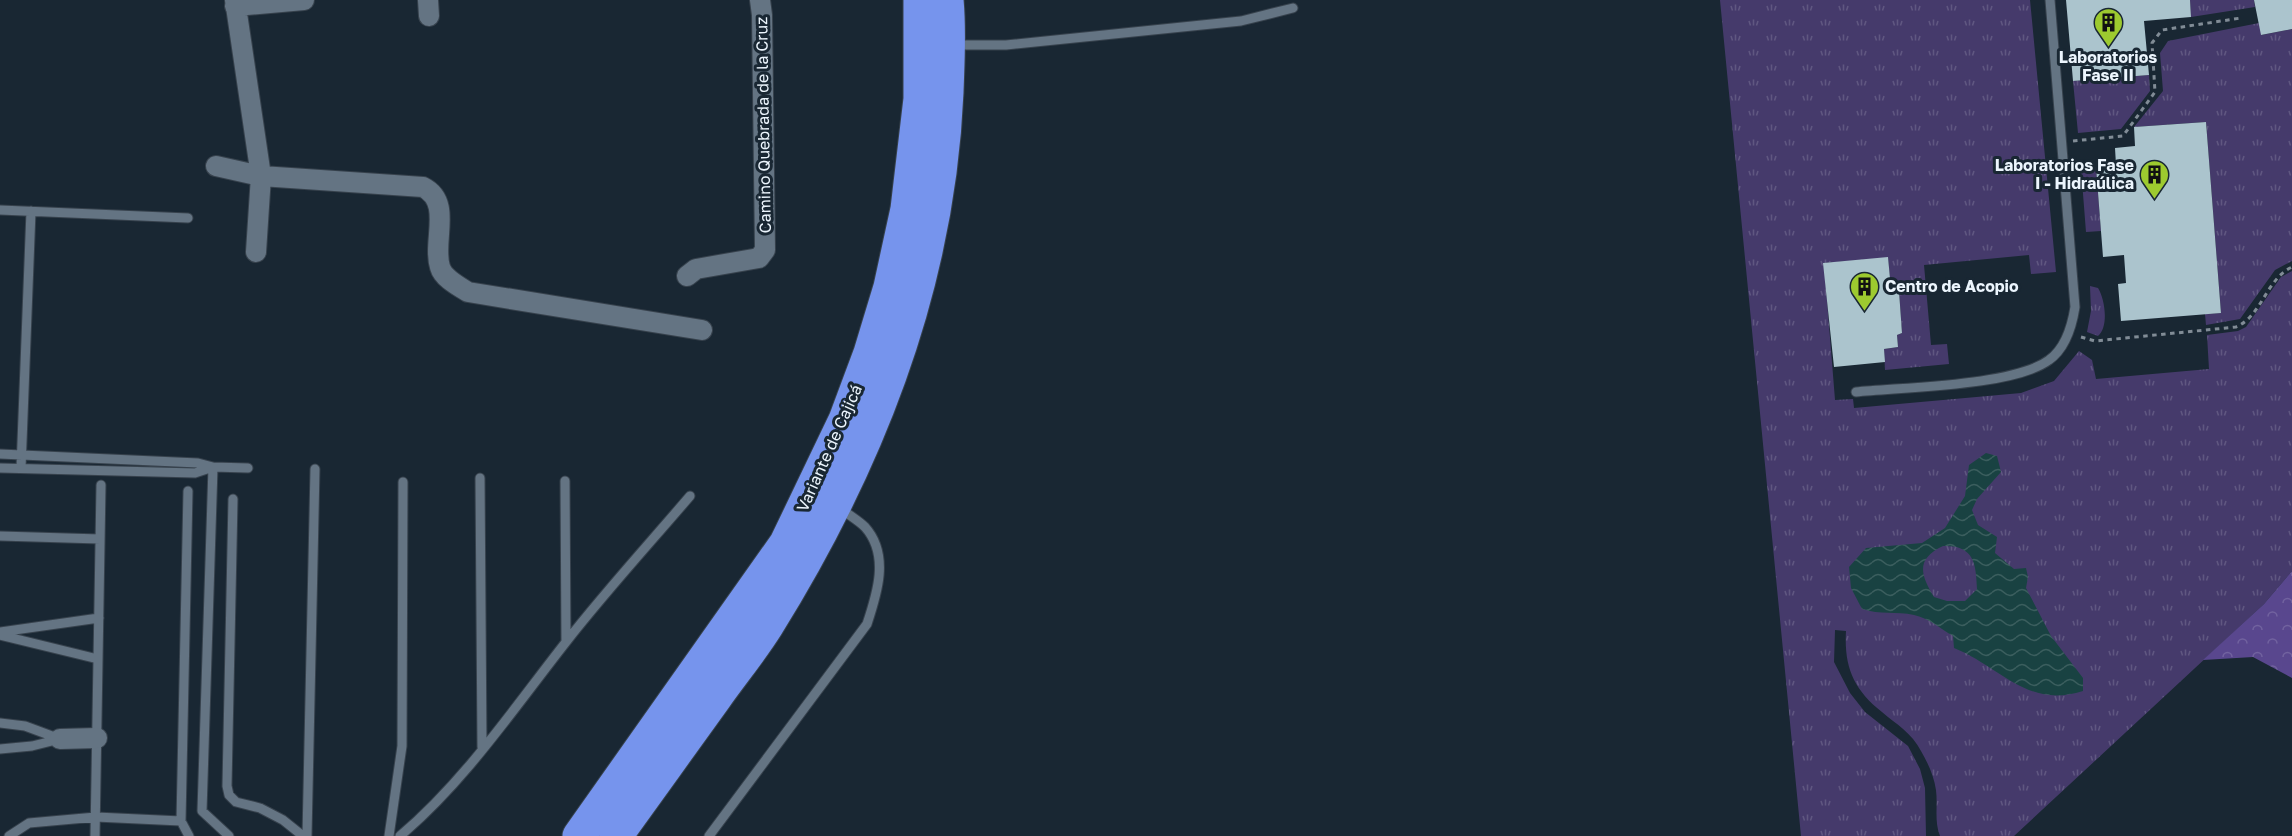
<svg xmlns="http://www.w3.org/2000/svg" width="2292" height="836" viewBox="0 0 2292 836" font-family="'Golos Text',sans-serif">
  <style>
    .grass { fill: url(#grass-tufts) }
    .forest { fill: url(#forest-crowns) }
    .water { fill: url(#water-waves); fill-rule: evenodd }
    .building { fill: #abc4cd }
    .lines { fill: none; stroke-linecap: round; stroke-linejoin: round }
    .lane-casing { stroke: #37424d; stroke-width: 11 }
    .street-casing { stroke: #37424d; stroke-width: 22 }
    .highway-casing { stroke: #37424d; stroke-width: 35 }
    .path { stroke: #818c96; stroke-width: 3; stroke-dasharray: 4.5 4.5; stroke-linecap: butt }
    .lane { stroke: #647483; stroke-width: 9 }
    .street { stroke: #647483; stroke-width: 20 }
    .highway { stroke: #7694ed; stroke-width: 33 }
    .labels { text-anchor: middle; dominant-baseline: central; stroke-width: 6; stroke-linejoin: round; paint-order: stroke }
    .poi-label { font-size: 16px; font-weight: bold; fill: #ecf5fd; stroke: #192733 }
    .street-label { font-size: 16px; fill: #ecf5fd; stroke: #192733 }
  </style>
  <defs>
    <pattern id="grass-tufts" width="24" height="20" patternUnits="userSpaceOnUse" patternTransform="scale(1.5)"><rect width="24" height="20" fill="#453a6b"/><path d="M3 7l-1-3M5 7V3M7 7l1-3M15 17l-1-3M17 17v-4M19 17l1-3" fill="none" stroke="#605781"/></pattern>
    <pattern id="forest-crowns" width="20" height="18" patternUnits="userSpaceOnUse" patternTransform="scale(1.5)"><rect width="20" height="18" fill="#59478e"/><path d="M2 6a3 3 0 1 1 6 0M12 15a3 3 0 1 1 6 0" fill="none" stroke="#71629f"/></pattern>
    <pattern id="water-waves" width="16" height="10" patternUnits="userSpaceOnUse" patternTransform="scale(1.5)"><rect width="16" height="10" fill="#194242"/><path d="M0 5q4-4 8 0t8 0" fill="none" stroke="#3b5e5e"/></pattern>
  </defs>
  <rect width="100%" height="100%" fill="#192733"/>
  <path class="grass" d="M1720 0H2030L2056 272 2031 274 2029 255 1924 265 1931 345 1947 344 1949 364 1885 370 1884 349 1898 347 1897 335 1902 333 1899 291 1891 289 1888 258 1824 263 1835 400 1853 399 1854 408 2021 393 2054 381 2079 351 2092 360 2096 379 2209 369 2207 335 2238 331 2246 327 2281 277 2292 271V571L2264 604 2014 836H1940C1934 821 1938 806 1936 790 1934 776 1928 763 1921 751 1912 733 1896 724 1882 712 1853 689 1844 666 1846 631L1835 630 1834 662 1850 693 1865 712 1908 746 1920 769 1925 788 1926 836H1801Z
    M2190 0H2254L2255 7 2191 17Z
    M2259 23 2262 35 2292 29V261L2275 270 2240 319 2206 325 2205 314 2221 313 2206 122 2134 127 2163 91 2160 53 2168 41Z
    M2149 75 2150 91 2121 129 2078 133 2073 81Z
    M2096 167 2101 231 2086 232 2081 168Z
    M2090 286 2098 288C2105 299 2109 327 2098 336L2087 332 2091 311Z"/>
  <path class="forest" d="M2292 571V678L2253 657 2203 660 2264 604Z"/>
  <path class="water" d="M1986 453 1997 456 2001 472 1977 499 1972 510 1978 525 1997 537 1995 553 2014 569 2026 568 2028 577 2026 588 2051 636 2083 678V691C2027 709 2001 667 1954 648L1953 636C1941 629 1928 618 1914 615 1896 611 1880 615 1862 609L1851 588 1849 567 1866 548 1922 543 1945 528 1965 496 1969 465ZM1943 546C1974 545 1976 563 1977 589L1965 601H1947L1934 597C1920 574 1916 559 1943 546Z"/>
  <path class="building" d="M2066 0H2190L2191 17 2144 21 2149 75 2073 81Z
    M2254 0H2292V29L2261 35Z
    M2206 122 2221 313 2121 321 2118 284 2126 283 2124 255 2103 257 2096 167 2116 165 2115 148 2135 146 2134 127Z
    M1888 257 1891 289 1899 291 1902 333 1897 335 1898 347 1884 349 1885 362 1834 367 1823 263Z"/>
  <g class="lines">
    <defs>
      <path id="lane" d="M955 45H1006L1241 21 1293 8
        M0 210 188 218
        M1856 392C1904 387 2014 386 2049 360 2066 348 2072 326 2075 307L2050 0
        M0 454 198 463 213 467 248 468
        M213 467 202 811 229 836
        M0 468 195 473 213 467
        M21 468 31 211
        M480 478 482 747
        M565 481 566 641
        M188 491 181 821 189 836
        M233 499 227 786 229 795 236 802 260 808 283 820 303 836
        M0 536 100 539
        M0 632 99 618
        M0 635 98 659
        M0 723 25 726 60 739
        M0 749 32 746 60 739
        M9 836 29 823 96 817 181 821
        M95 836 101 485
        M307 836 315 469
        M389 836 402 746 403 482
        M400 836C465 781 514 708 566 642 605 592 649 544 690 496
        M709 836 867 624C877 594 890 555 865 527 858 520 847 514 839 507"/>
      <path id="street" d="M235 0 261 176 256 252
        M428 0 429 16
        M235 6 304 0
        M216 166 261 176 423 187C453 202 432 241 440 267 443 278 458 286 468 292L702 330
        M687 276 696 269 759 258 765 250 762 15 760 0
        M60 739 97 738"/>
      <path id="highway" d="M579 836 786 543 845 420 870 353 890 287 907 209 920 99V0
        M616 836C649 790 683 743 716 697 733 673 752 650 767 626 868 464 939 284 947 92 948 61 950 31 947 0"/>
    </defs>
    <use href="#lane" class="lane-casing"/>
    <use href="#street" class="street-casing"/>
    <use href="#highway" class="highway-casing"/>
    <path class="path" d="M2073 141 2123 136 2155 92 2152 43 2162 30 2241 18
      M2081 337 2095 341 2236 327C2262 316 2266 279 2292 267"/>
    <use href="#lane" class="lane"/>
    <use href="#street" class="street"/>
    <use href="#highway" class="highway"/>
  </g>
  <defs>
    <symbol id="building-pin" viewBox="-11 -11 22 30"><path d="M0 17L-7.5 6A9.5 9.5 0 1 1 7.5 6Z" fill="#9dca2f" stroke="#192733"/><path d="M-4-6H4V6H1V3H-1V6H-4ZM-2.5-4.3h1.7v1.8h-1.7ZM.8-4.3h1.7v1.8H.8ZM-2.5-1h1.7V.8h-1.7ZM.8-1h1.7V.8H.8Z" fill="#111"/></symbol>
  </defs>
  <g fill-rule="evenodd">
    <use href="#building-pin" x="2092" y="6" width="33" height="45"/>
    <use href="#building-pin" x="2138" y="158" width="33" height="45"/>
    <use href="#building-pin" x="1848" y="270" width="33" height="45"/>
  </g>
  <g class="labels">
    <g class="poi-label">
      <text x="2108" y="57">Laboratorios<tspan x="2108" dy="18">Fase II</tspan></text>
      <text x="2134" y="165" text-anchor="end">Laboratorios Fase<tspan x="2134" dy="18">I - Hidraúlica</tspan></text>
      <text x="1885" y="286" text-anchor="start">Centro de Acopio</text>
    </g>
    <g class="street-label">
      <text transform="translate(763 125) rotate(-91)">Camino Quebrada de la Cruz</text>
      <text transform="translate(829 448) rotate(-66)">Variante de Cajicá</text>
    </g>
  </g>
</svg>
